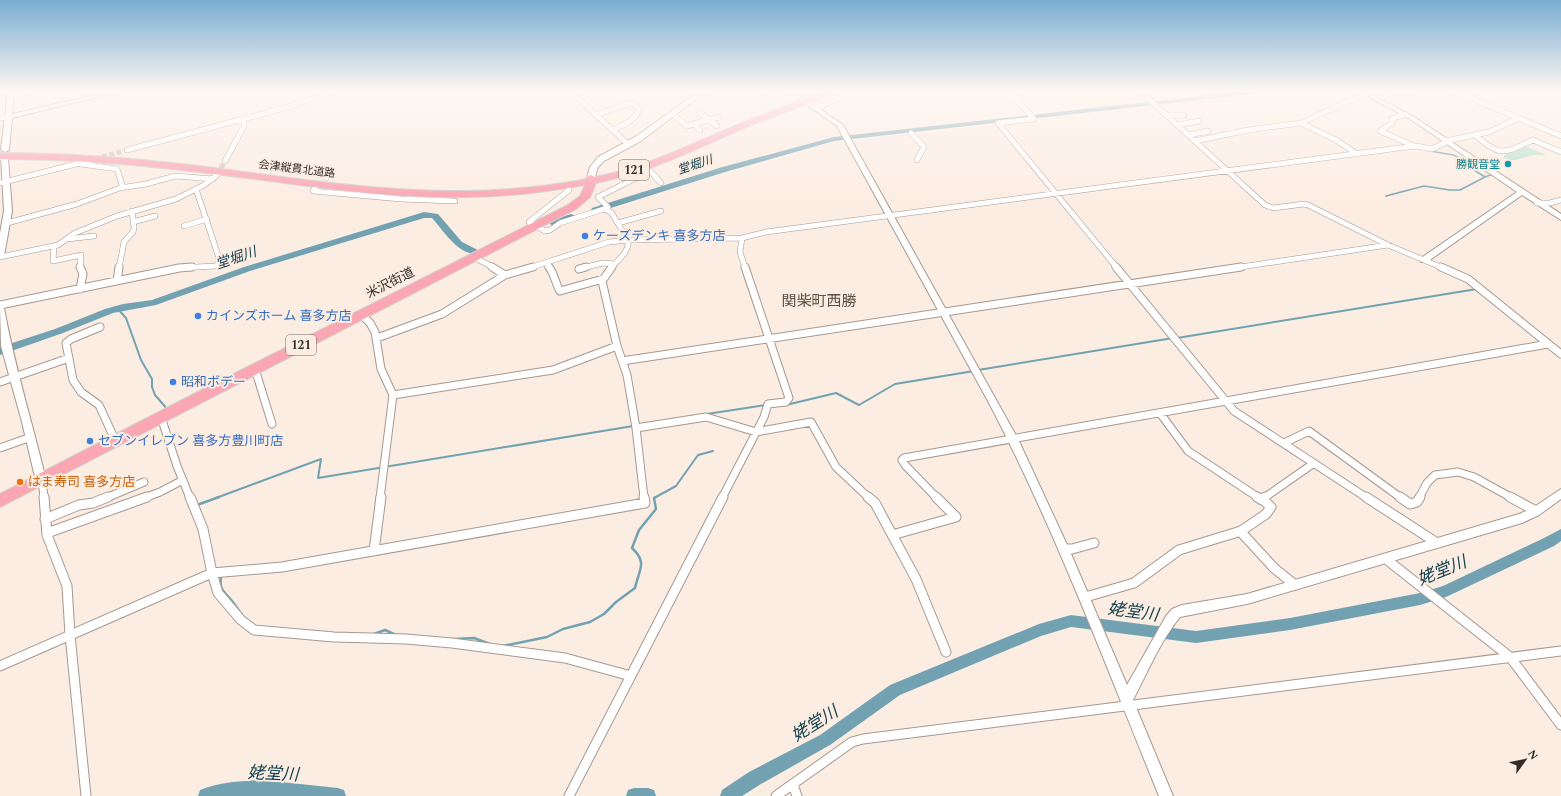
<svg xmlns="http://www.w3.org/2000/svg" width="1561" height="796" viewBox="0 0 1561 796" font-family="Spectral,'Noto Sans JP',serif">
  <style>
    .green { fill: #b9e2ca }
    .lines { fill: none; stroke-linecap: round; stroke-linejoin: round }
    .stream-far2 { stroke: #72a2b2; stroke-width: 1.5 }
    .stream-far1 { stroke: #72a2b2; stroke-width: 2 }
    .stream { stroke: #72a2b2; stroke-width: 2.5 }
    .river { fill: #72a2b2; fill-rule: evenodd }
    .street-tunnel { stroke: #d4c7be; stroke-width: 5; stroke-dasharray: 5 2.5; stroke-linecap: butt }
    .street-far2-casing { stroke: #a7988f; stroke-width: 6 }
    .street-far1-casing { stroke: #a7988f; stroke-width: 9 }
    .street-casing { stroke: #a7988f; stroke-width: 11 }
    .secondary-casing { stroke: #a7988f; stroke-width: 2 }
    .highway-casing { stroke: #d2d1d0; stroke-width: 2 }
    .street-far2 { stroke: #fff; stroke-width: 5 }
    .street-far1 { stroke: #fff; stroke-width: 7 }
    .street { stroke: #fff; stroke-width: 9 }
    .secondary { fill: #fff; fill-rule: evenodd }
    .highway { fill: #faa6b3; fill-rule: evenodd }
    .culture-dot { fill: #0f9aa8; stroke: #fcede3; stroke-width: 1.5 }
    .shop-dot { fill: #3f7fe0; stroke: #fcede3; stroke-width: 1.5 }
    .food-dot { fill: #e8710a; stroke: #fcede3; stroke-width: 1.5 }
    .labels { text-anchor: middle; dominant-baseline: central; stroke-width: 4; stroke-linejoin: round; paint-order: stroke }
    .far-culture-label { font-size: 11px; fill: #0d838f; stroke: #fcede3; text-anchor: end }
    .far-street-label { font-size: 11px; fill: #332d29; stroke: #fcede3 }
    .far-water-label { font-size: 12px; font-style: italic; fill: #17434f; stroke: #fcede3 }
    .shield { fill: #fcede3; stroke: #6f6761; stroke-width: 1 }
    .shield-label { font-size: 12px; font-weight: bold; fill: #332d29 }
    .shop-label { font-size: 13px; fill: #366cbe; stroke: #fcede3; text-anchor: start }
    .street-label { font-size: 13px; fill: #332d29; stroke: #fcede3 }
    .food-label { font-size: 13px; fill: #c56008; stroke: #fcede3; text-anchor: start }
    .water-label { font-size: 14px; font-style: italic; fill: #17434f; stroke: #fcede3 }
    .quarter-label { font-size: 15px; fill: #5d5048; stroke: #fcede3 }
    .near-water-label { font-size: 17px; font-style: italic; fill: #17434f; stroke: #fcede3 }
  </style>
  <rect width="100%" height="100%" fill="#fcede3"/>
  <path class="green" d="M1525 146 1546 155C1542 156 1538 154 1534 155 1522 157 1515 164 1503 157L1507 153Z"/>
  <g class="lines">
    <path class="stream-far2" d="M1430 151 1453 155 1475 165 1477 167 1474 170 1485 177 1493 174
      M1477 167 1482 168
      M1386 196 1424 186 1450 190H1460L1485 177"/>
    <path class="stream-far1" d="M117 308 126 318 141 360 152 379V387L155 395 168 410
      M1177 338 1477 289
      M978 370 1173 338
      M786 405 836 393 859 405 895 384 974 371
      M707 414 765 405
      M216 498 321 459 318 478 633 426
      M654 498 676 486 698 455 713 451"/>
    <path class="stream" d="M197 505 219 497
      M221 576C219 591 224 591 232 601 236 606 239 611 242 615
      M374 634 385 630 396 635
      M455 639 474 638 490 644
      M503 646 547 637 563 629 590 622 604 614 616 602 635 588C639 569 648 563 632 548L639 530 656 509 654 498 656 497"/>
    <path class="river" d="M1237 92H1256L1252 94 834 141 725 172 598 212H592L591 210 592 208 719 168 834 137Z
      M424 212 438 214 462 242 476 249 478 251 476 253C460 257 442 229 432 218H424L250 271 156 305 113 313 63 333 0 355V347L55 329 105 309 123 304 152 300 244 267Z
      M571 214 574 215 575 217 574 219 553 226 549 223 550 221Z
      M1561 529V541L1554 546 1446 597 1420 605 1290 630 1196 643 1071 627 1041 636 900 695 830 745 761 784 742 796H720L722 790 749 772 820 735 890 685 1039 624 1071 615 1196 631 1290 618 1420 593 1443 586 1544 538Z
      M262 780 338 788 344 790 346 796H198L200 790C220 782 241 781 262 780Z
      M634 788H648L654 790 656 796H626L628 790Z"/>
    <path class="street-tunnel" d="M95 159 127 150
      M217 175 225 161"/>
    <defs>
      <path id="street-far2" d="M571 92 629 145
        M1010 92 1034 119 998 123 1117 268
        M1141 92 1265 205 1273 208 1304 204 1308 205 1388 245 1443 268
        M1397 92H1412
        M1456 92 1561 136
        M10 97 24 92
        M817 108 840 97 842 92
        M700 113 717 126
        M672 114 687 126 719 117
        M1405 114 1392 119V123L1380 131 1414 146
        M596 115 630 103 634 104 639 110C634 121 623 125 613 130
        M1167 116 1184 115
        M0 118 8 117
        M1301 123 1336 140 1357 154
        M694 124 700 130
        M1177 125 1199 121
        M911 133 924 147 917 160
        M1189 135 1208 131
        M1475 135C1501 158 1504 153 1533 140L1561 152
        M1195 141 1248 130 1301 123 1366 93
        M1445 141 1489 132 1519 118
        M127 150 288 107 332 92
        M225 161 244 126V119
        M81 164 117 169 123 188
        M326 178 329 175
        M0 183 88 161
        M315 188 313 191 401 199 455 201
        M569 190 529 222 545 231 550 230 560 223 604 209 611 212 628 240C630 251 618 260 611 268
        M1537 203H1550L1561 200
        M607 210 608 207 598 197 650 171 661 183
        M133 222 155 216
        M7 223 77 204 120 188 146 184 175 176 213 179
        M618 223 661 211
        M184 226 207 219
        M742 238 740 252 745 268
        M67 239 94 236
        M54 246 53 261 81 255 80 268
        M0 257 58 245 75 233 117 216 176 199 204 185 217 175
        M474 257 494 268
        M546 263 550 268
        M119 268 124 242 133 232 134 228 132 211
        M177 268 216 266 220 261 196 189
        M529 268 609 242 628 240 742 238 766 232 1399 148 1416 146 1432 149 1446 142
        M582 268 603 263 614 264
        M1234 268 1388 245"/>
      <path id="street-far1" d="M492 267 505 275
        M549 267C555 275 555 283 560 291L603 279
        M612 267 602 281 617 346 627 375 636 428 644 498
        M1116 267 1234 411 1367 498
        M1441 267 1468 279 1561 354
        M579 269 586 267
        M117 281 119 267
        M80 289 83 274 80 267
        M0 305 179 268 192 267
        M361 314 370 323 375 332 381 369 393 395 380 498
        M100 327 71 339 66 343 73 380 81 392 99 405 115 440
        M377 338 442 314 505 275 533 267
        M622 361 1241 267
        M255 369 272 424
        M0 382 69 358
        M393 395 553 370 617 346
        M1160 413 1188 451 1259 498
        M161 417 177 466 190 498
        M636 428 706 417 756 432 811 422 836 467 869 498
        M1284 443 1309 431 1401 498
        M0 448 31 437
        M42 478 44 498
        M106 498 144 482
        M144 498 160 492 183 480
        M722 498 764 417 768 404 786 402 789 398 745 267
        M937 498 905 465 902 460 904 458 1548 344
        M1264 498 1314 463
        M1419 498 1427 483 1435 475 1458 472 1474 477 1512 498"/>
      <path id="street" d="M44 497 47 535 67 586 70 635 86 796
        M190 497 203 529 212 573 218 593 241 620 254 630 334 637 406 639 452 643 565 658 631 676
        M868 497 875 503 916 579 946 652
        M1257 497 1262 500
        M1366 497 1437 543
        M1400 497 1410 504 1417 502 1420 497
        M1510 497 1536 511
        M45 519 79 505 93 503 108 497
        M1240 531 1274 568 1295 585
        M47 533 147 497
        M892 535 956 517 936 497
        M1063 549H1072L1094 543
        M374 551 381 497
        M1386 559 1510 657 1561 725
        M1083 596H1089L1134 583 1179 550 1241 531 1266 514 1271 507 1262 499 1265 497
        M0 666 212 573 282 567 645 503 644 497
        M793 785 797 796
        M569 796 723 497
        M776 796 852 742 863 739 1561 651"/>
      <path id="secondary" d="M8 92H14L12 114 108 92H117L12 118 9 150 5 152 1 150Z
        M698 92H705L641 141 604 161 598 167 594 180H588L587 178 590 167 598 157 635 137Z
        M789 92H796L843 125 1018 439 1069 549 1127 685 1166 616 1172 609 1182 605 1247 594 1519 514 1531 509 1561 489V499L1539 515 1522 523 1247 604 1180 617C1161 640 1147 673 1133 700L1173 796H1159C1105 664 1055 529 989 403L837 126Z
        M1360 92H1367L1414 117 1561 214V220L1522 195 1427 262H1421L1420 260 1421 258 1517 192 1410 119Z
        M1 156H7L8 158 12 211 4 256 0 259V233L4 211Z
        M0 305 4 308C14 364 31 418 44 472L47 478 46 481 42 482 38 481 34 473 22 422 1 346Z"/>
      <path id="highway" d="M826 92H837L836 94C804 105 772 116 742 129 692 151 650 172 596 183L590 197 576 209 0 507V494L186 398 568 205 580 196 585 185C546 192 506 197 465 197 376 199 287 182 198 172 132 164 67 159 0 159V153C67 153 133 158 199 166 287 177 376 192 465 191 502 191 539 187 576 181L586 179 588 176 591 175 595 177C645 167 689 145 735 126 765 113 795 102 826 92Z"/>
    </defs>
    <use href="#street-far2" class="street-far2-casing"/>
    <use href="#street-far1" class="street-far1-casing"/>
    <use href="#street" class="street-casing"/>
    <use href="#secondary" class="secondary-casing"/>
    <use href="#highway" class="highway-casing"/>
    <use href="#street-far2" class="street-far2"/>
    <use href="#street-far1" class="street-far1"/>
    <use href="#street" class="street"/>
    <use href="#secondary" class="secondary"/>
    <use href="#highway" class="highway"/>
  </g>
  <linearGradient id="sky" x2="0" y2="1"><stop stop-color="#79add2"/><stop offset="0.45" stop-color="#fef7f2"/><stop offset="1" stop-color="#fef7f2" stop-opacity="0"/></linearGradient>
  <rect width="1561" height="203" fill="url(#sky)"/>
  <circle class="culture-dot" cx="1508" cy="164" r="4"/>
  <g class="shop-dot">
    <circle cx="585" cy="236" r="4"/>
    <circle cx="198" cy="316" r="4"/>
    <circle cx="173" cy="382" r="4"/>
    <circle cx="90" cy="441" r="4"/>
  </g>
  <circle class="food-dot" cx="20" cy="482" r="4"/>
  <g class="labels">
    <g class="far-culture-label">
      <text x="1500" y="164">勝観音堂</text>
    </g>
    <g class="far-street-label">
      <text transform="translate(297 169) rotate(7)">会津縦貫北道路</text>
    </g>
    <g class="far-water-label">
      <text transform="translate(695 165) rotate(-18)">堂堀川</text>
    </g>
    <g class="shield">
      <rect x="619" y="160" width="30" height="20" rx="3"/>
      <rect x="286" y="335" width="30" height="20" rx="3"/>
    </g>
    <g class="shield-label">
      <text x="634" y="170">121</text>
      <text x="301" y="345">121</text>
    </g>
    <g class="shop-label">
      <text x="593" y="236">ケーズデンキ 喜多方店</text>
      <text x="206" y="316">カインズホーム 喜多方店</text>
      <text x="181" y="382">昭和ボデー</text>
      <text x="98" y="441">セブンイレブン 喜多方豊川町店</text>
    </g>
    <g class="street-label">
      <text transform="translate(390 283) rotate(-27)">米沢街道</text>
    </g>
    <g class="food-label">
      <text x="28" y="482">はま寿司 喜多方店</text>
    </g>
    <g class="water-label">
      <text transform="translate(236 258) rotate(-19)">堂堀川</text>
    </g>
    <g class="quarter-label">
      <text x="819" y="301">関柴町西勝</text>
    </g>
    <g class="near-water-label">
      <text transform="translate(1442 571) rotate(-22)">姥堂川</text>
      <text transform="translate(1133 612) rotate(8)">姥堂川</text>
      <text transform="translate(815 724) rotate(-32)">姥堂川</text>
      <text transform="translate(273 774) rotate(3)">姥堂川</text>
    </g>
  </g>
  <g transform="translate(1525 760) rotate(57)" stroke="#fcede3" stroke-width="3" paint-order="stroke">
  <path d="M0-3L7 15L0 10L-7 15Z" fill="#332d29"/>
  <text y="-6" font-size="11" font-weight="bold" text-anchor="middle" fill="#332d29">N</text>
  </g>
</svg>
